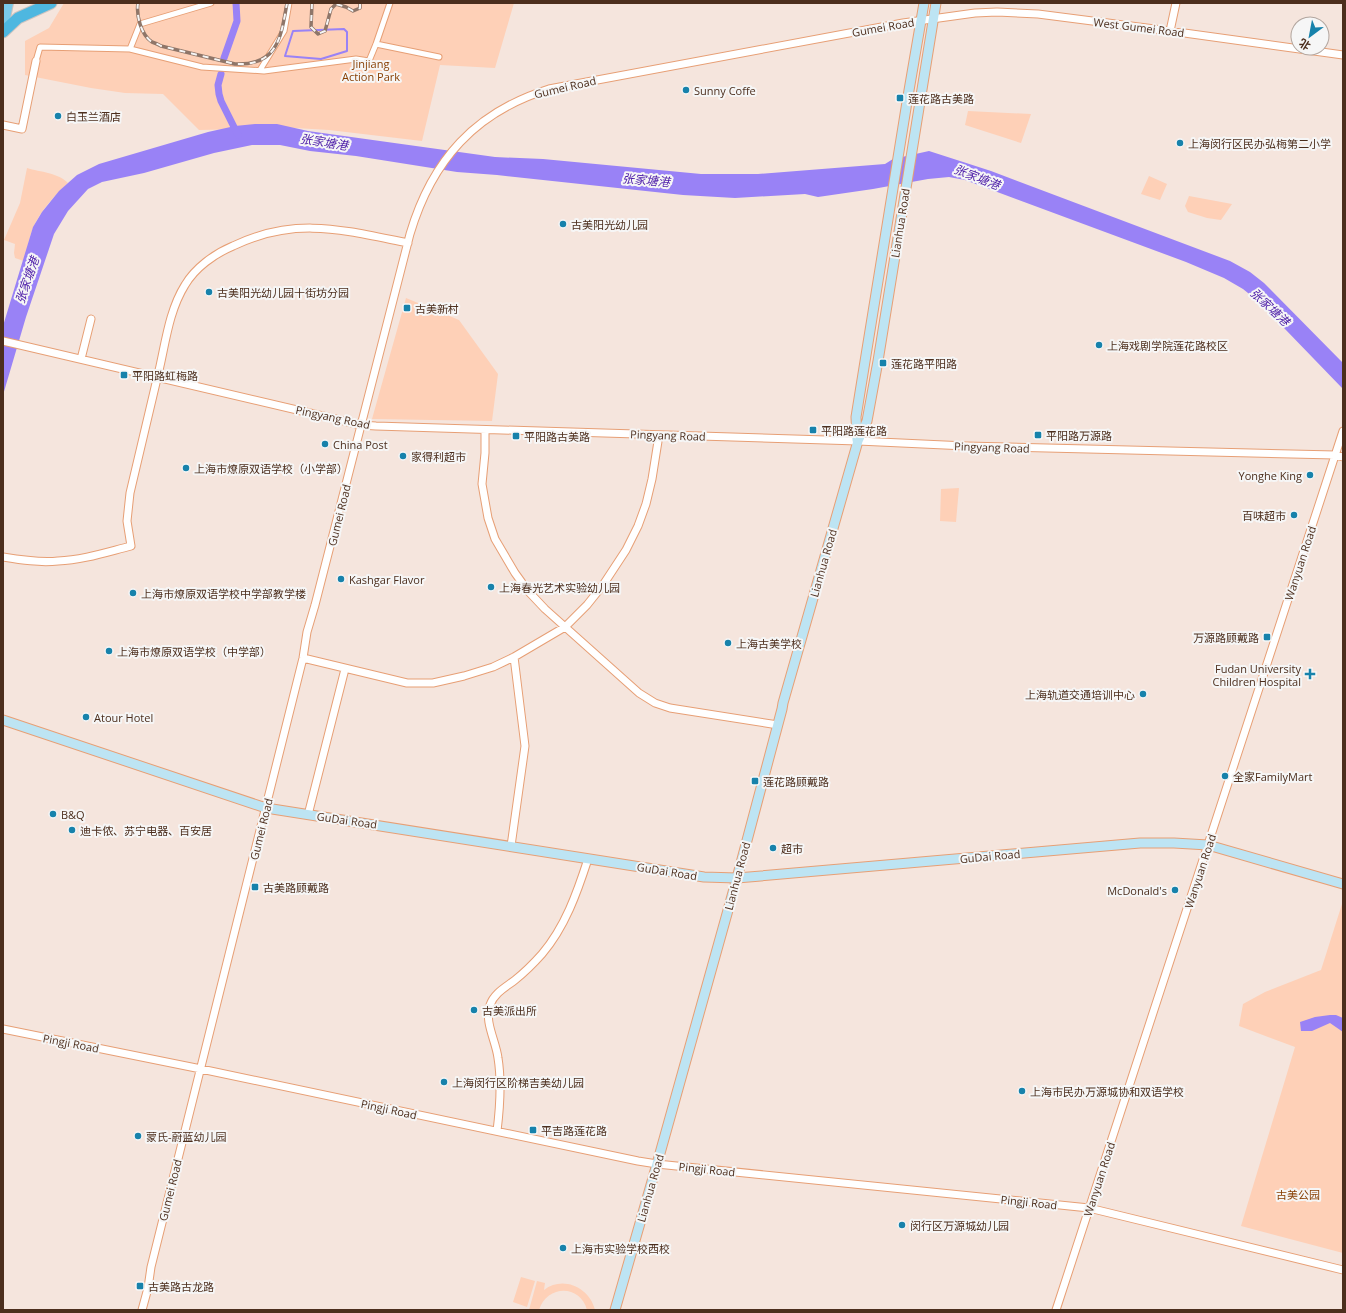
<svg xmlns="http://www.w3.org/2000/svg" width="1346" height="1313" viewBox="0 0 1346 1313" font-family="'Open Sans','Noto Sans SC',sans-serif">
  <style>
    .green { fill: #fed0b7 }
    .water { fill: #9982f6 }
    .lines { fill: none; stroke-linecap: round; stroke-linejoin: round }
    .stream { stroke: #9982f6; stroke-width: 2 }
    .canal { stroke: #9982f6; stroke-width: 7 }
    .pedestrian-casing { stroke: #e79f75; stroke-width: 7 }
    .minor-casing { stroke: #e79f75; stroke-width: 9 }
    .secondary-casing { stroke: #e79f75; stroke-width: 11 }
    .primary-casing { stroke: #cdc4c0; stroke-width: 12 }
    .trunk-casing { stroke: #cdc4c0; stroke-width: 13 }
    .pedestrian { stroke: #fff; stroke-width: 5 }
    .minor { stroke: #fff; stroke-width: 7 }
    .secondary { stroke: #bde4f3; stroke-width: 9 }
    .primary { stroke: #7ac9e8; stroke-width: 10 }
    .trunk { stroke: #4eb7e0; stroke-width: 11 }
    .rail-casing { stroke: #8f7669; stroke-width: 3.5 }
    .rail { stroke: #f6f6f6; stroke-width: 2; stroke-dasharray: 6; stroke-linecap: butt }
    .poi-dot { fill: #1782ab; stroke: #f6f6f6; stroke-width: 1.5 }
    .labels { text-anchor: middle; dominant-baseline: central; stroke-width: 4; stroke-linejoin: round; paint-order: stroke }
    .street-label { font-size: 11px; fill: #4c2e1d; stroke: #f6f6f6 }
    .park-label { font-size: 11px; fill: #883f03; stroke: #f6f6f6 }
    .poi-label { font-size: 11px; fill: #4c2e1d; stroke: #f6f6f6; text-anchor: start }
    .water-label { font-size: 12px; font-style: italic; fill: #5122aa; stroke: #f6f6f6 }
  </style>
  <rect width="100%" height="100%" fill="#f5e5dd"/>
  <path class="green" d="M64 3H514L495 68 440 65 422 141 329 130 295 128 199 130 163 94 125 93 91 88 25 75V41L49 28Z
    M968 111 1031 114 1021 143 965 125Z
    M27 168C40 172 59 173 68 183 55 195 40 211 33 228 29 238 27 250 24 261L15 258 14 253 15 244 4 240 20 203Z
    M1149 176 1167 184 1160 200 1141 194Z
    M1189 196 1232 204 1221 220 1207 218 1188 212 1185 206Z
    M406 298 459 320 498 374 492 421 372 419Z
    M959 488 956 522 940 521 941 489Z
    M1342 904H1343V1253L1241 1226 1295 1047 1239 1026 1243 1004 1265 992 1321 970Z
    M521 1277 535 1281 527 1307 513 1302Z
    M537 1281 545 1283 544 1290C563 1275 590 1288 595 1310H587C580 1284 547 1285 539 1310H529Z"/>
  <path class="water" d="M255 124H277L308 131 495 157 543 159 701 174H758L885 164 893 159 929 151 991 171 1230 261 1250 272 1264 283 1343 363V389L1258 301 1243 289 1224 278 1186 262 965 180 949 177 928 179 873 189 818 197 805 194 735 198 683 195 497 175 457 172 356 156 310 151 280 145H252L214 153 144 173 102 182 88 189 68 211 54 234 26 317 3 395V326L33 227 42 212 59 191 77 175 99 164 208 132 235 126Z
    M1330 1015H1336L1343 1018V1032L1330 1023 1312 1031H1301L1300 1022 1315 1017Z"/>
  <g class="lines">
    <path class="stream" d="M344 29 347 32V51L321 59 285 56 293 31Z"/>
    <path class="canal" d="M224 58 237 21 236 3
      M221 74 218 85 219 94 221 101 238 135"/>
    <defs>
      <path id="pedestrian" d="M376 44 439 57
        M130 49 140 24 211 3
        M36 61 40 47 130 49 202 67 264 71 356 59 369 61 376 44 390 3
        M260 70 284 31 289 3"/>
      <path id="minor" d="M1170 31 1176 3
        M3 125 22 129 36 61
        M3 341 361 425 376 426 858 441 966 446 1335 455 1343 457
        M81 359 91 319
        M485 430V453L482 484 488 518 495 539 515 573 528 591 545 609 639 693 655 703 670 708 778 725
        M3 557C21 560 40 563 58 561 83 560 107 552 131 546L127 521 130 493C140 451 150 408 160 366 166 339 170 309 185 285 195 268 214 254 233 246 296 216 343 230 408 243
        M303 658 407 683H433L464 676 493 667 514 657 565 627 587 605 603 585 626 550 638 526 646 504 652 479 659 435
        M308 815 345 669
        M511 846 525 746 514 657
        M3 1029 201 1069 638 1161 657 1164 1089 1208 1343 1270
        M497 1131C500 1107 502 1083 498 1058 496 1041 484 1022 490 1005 494 993 506 987 515 980 525 972 534 963 542 954 565 927 577 893 588 859
        M142 1310 148 1288 151 1267 303 658 307 632 315 605 410 234C432 160 475 112 549 89L903 23 975 13 997 12 1038 14 1170 31 1343 55
        M1056 1310 1343 431"/>
      <path id="secondary" d="M857 440 856 417 907 102 924 3
        M3 720 266 808 704 877 737 878 1140 843H1174L1208 845 1343 884
        M615 1310 657 1164 737 878 782 709 783 703 858 441 867 421 878 361 936 3"/>
      <path id="primary" d="M3 28 8 3"/>
      <path id="trunk" d="M3 32 18 18 51 3"/>
    </defs>
    <use href="#pedestrian" class="pedestrian-casing"/>
    <use href="#minor" class="minor-casing"/>
    <use href="#secondary" class="secondary-casing"/>
    <use href="#primary" class="primary-casing"/>
    <use href="#trunk" class="trunk-casing"/>
    <use href="#pedestrian" class="pedestrian"/>
    <use href="#minor" class="minor"/>
    <use href="#secondary" class="secondary"/>
    <use href="#primary" class="primary"/>
    <use href="#trunk" class="trunk"/>
    <defs>
      <path id="rail" d="M138 3C136 15 141 35 152 42 155 43 158 44 161 46L235 64C278 66 281 37 287 3
        M312 3 311 27 318 34 325 31 331 9 336 4 346 7 353 11 360 8V3"/>
    </defs>
    <use href="#rail" class="rail-casing"/>
    <use href="#rail" class="rail"/>
  </g>
  <g class="poi-dot">
    <circle cx="686" cy="90" r="4"/>
    <rect x="896" y="94" width="8" height="8" rx="2"/>
    <circle cx="58" cy="116" r="4"/>
    <circle cx="1180" cy="143" r="4"/>
    <circle cx="563" cy="224" r="4"/>
    <circle cx="209" cy="292" r="4"/>
    <rect x="403" y="304" width="8" height="8" rx="2"/>
    <circle cx="1099" cy="345" r="4"/>
    <rect x="879" y="359" width="8" height="8" rx="2"/>
    <rect x="120" y="371" width="8" height="8" rx="2"/>
    <rect x="809" y="426" width="8" height="8" rx="2"/>
    <rect x="1034" y="431" width="8" height="8" rx="2"/>
    <rect x="512" y="432" width="8" height="8" rx="2"/>
    <circle cx="325" cy="444" r="4"/>
    <circle cx="403" cy="456" r="4"/>
    <circle cx="186" cy="468" r="4"/>
    <circle cx="1310" cy="475" r="4"/>
    <circle cx="1294" cy="515" r="4"/>
    <circle cx="341" cy="579" r="4"/>
    <circle cx="491" cy="587" r="4"/>
    <circle cx="133" cy="593" r="4"/>
    <rect x="1263" y="633" width="8" height="8" rx="2"/>
    <circle cx="728" cy="643" r="4"/>
    <circle cx="109" cy="651" r="4"/>
    <path d="M1308 668h4v4h4v4h-4v4h-4v-4h-4v-4h4z"/>
    <circle cx="1143" cy="694" r="4"/>
    <circle cx="86" cy="717" r="4"/>
    <circle cx="1225" cy="776" r="4"/>
    <rect x="751" y="777" width="8" height="8" rx="2"/>
    <circle cx="53" cy="814" r="4"/>
    <circle cx="72" cy="830" r="4"/>
    <circle cx="773" cy="848" r="4"/>
    <rect x="251" y="883" width="8" height="8" rx="2"/>
    <circle cx="1175" cy="890" r="4"/>
    <circle cx="474" cy="1010" r="4"/>
    <circle cx="444" cy="1082" r="4"/>
    <circle cx="1022" cy="1091" r="4"/>
    <rect x="529" y="1126" width="8" height="8" rx="2"/>
    <circle cx="138" cy="1136" r="4"/>
    <circle cx="902" cy="1225" r="4"/>
    <circle cx="563" cy="1248" r="4"/>
    <rect x="136" y="1282" width="8" height="8" rx="2"/>
  </g>
  <g class="labels">
    <g class="street-label">
      <text transform="translate(883 27) rotate(-10)">Gumei Road</text>
      <text transform="translate(1139 27) rotate(7)">West Gumei Road</text>
      <text transform="translate(565 87) rotate(-13)">Gumei Road</text>
      <text transform="translate(900 223) rotate(-81)">Lianhua Road</text>
      <text transform="translate(333 417) rotate(12)">Pingyang Road</text>
      <text transform="translate(668 435) rotate(2)">Pingyang Road</text>
      <text transform="translate(992 447) rotate(2)">Pingyang Road</text>
      <text transform="translate(339 515) rotate(-76)">Gumei Road</text>
      <text transform="translate(823 563) rotate(-74)">Lianhua Road</text>
      <text transform="translate(1300 563) rotate(-72)">Wanyuan Road</text>
      <text transform="translate(347 820) rotate(8)">GuDai Road</text>
      <text transform="translate(261 829) rotate(-76)">Gumei Road</text>
      <text transform="translate(990 856) rotate(-5)">GuDai Road</text>
      <text transform="translate(667 871) rotate(9)">GuDai Road</text>
      <text transform="translate(1200 871) rotate(-72)">Wanyuan Road</text>
      <text transform="translate(737 876) rotate(-75)">Lianhua Road</text>
      <text transform="translate(71 1043) rotate(11)">Pingji Road</text>
      <text transform="translate(389 1109) rotate(12)">Pingji Road</text>
      <text transform="translate(707 1169) rotate(6)">Pingji Road</text>
      <text transform="translate(1099 1179) rotate(-72)">Wanyuan Road</text>
      <text transform="translate(650 1188) rotate(-74)">Lianhua Road</text>
      <text transform="translate(170 1190) rotate(-76)">Gumei Road</text>
      <text transform="translate(1029 1202) rotate(6)">Pingji Road</text>
    </g>
    <g class="park-label">
      <text x="371" y="63">Jinjiang<tspan x="371" dy="13">Action Park</tspan></text>
      <text x="1298" y="1194">古美公园</text>
    </g>
    <g class="poi-label">
      <text x="694" y="90">Sunny Coffe</text>
      <text x="908" y="98">莲花路古美路</text>
      <text x="66" y="116">白玉兰酒店</text>
      <text x="1188" y="143">上海闵行区民办弘梅第二小学</text>
      <text x="571" y="224">古美阳光幼儿园</text>
      <text x="217" y="292">古美阳光幼儿园十街坊分园</text>
      <text x="415" y="308">古美新村</text>
      <text x="1107" y="345">上海戏剧学院莲花路校区</text>
      <text x="891" y="363">莲花路平阳路</text>
      <text x="132" y="375">平阳路虹梅路</text>
      <text x="821" y="430">平阳路莲花路</text>
      <text x="1046" y="435">平阳路万源路</text>
      <text x="524" y="436">平阳路古美路</text>
      <text x="333" y="444">China Post</text>
      <text x="411" y="456">家得利超市</text>
      <text x="194" y="468">上海市燎原双语学校（小学部）</text>
      <text x="1302" y="475" text-anchor="end">Yonghe King</text>
      <text x="1286" y="515" text-anchor="end">百味超市</text>
      <text x="349" y="579">Kashgar Flavor</text>
      <text x="499" y="587">上海春光艺术实验幼儿园</text>
      <text x="141" y="593">上海市燎原双语学校中学部教学楼</text>
      <text x="1259" y="637" text-anchor="end">万源路顾戴路</text>
      <text x="736" y="643">上海古美学校</text>
      <text x="117" y="651">上海市燎原双语学校（中学部）</text>
      <text x="1301" y="668" text-anchor="end">Fudan University<tspan x="1301" dy="13">Children Hospital</tspan></text>
      <text x="1135" y="694" text-anchor="end">上海轨道交通培训中心</text>
      <text x="94" y="717">Atour Hotel</text>
      <text x="1233" y="776">全家FamilyMart</text>
      <text x="763" y="781">莲花路顾戴路</text>
      <text x="61" y="814">B&amp;Q</text>
      <text x="80" y="830">迪卡侬、苏宁电器、百安居</text>
      <text x="781" y="848">超市</text>
      <text x="263" y="887">古美路顾戴路</text>
      <text x="1167" y="890" text-anchor="end">McDonald's</text>
      <text x="482" y="1010">古美派出所</text>
      <text x="452" y="1082">上海闵行区阶梯吉美幼儿园</text>
      <text x="1030" y="1091">上海市民办万源城协和双语学校</text>
      <text x="541" y="1130">平吉路莲花路</text>
      <text x="146" y="1136">蒙氏-蔚蓝幼儿园</text>
      <text x="910" y="1225">闵行区万源城幼儿园</text>
      <text x="571" y="1248">上海市实验学校西校</text>
      <text x="148" y="1286">古美路古龙路</text>
    </g>
    <g class="water-label">
      <text transform="translate(324 142) rotate(9)">张家塘港</text>
      <text transform="translate(977 177) rotate(21)">张家塘港</text>
      <text transform="translate(646 180) rotate(5)">张家塘港</text>
      <text transform="translate(27 280) rotate(-71)">张家塘港</text>
      <text transform="translate(1270 307) rotate(43)">张家塘港</text>
    </g>
  </g>
  <rect width="1346" height="1313" fill="none" stroke="#4c2e1d" stroke-width="8"/>
  <g transform="translate(1310 36) rotate(212)"><circle r="19" fill="#f6f6f6" stroke="#b2a69f"/>
  <path d="M0-3L7 15L0 10L-7 15Z" fill="#1782ab"/>
  <text y="-6" font-size="11" font-weight="bold" text-anchor="middle" fill="#4c2e1d">北</text>
  </g>
</svg>
